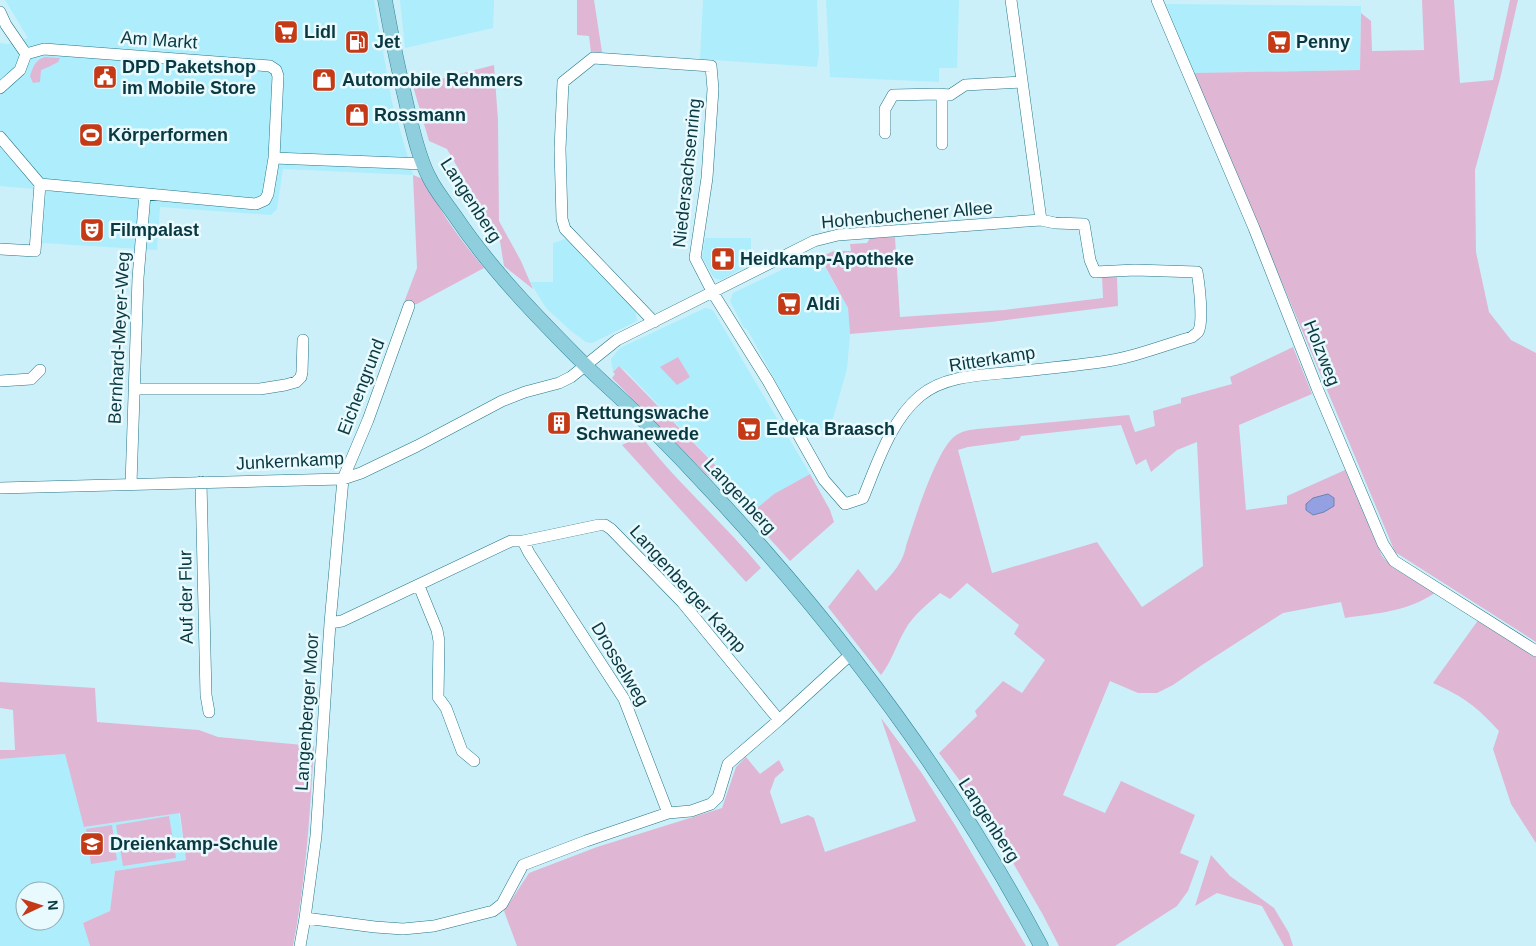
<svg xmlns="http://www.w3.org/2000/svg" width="1536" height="946" viewBox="0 0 1536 946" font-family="Helvetica,sans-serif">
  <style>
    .built { fill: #aeedfc; fill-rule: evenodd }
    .green { fill: #dfb7d5; fill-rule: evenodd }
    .water { fill: #93a1e2; stroke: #6a82b2 }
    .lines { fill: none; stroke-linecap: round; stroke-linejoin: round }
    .minor-casing { stroke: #257687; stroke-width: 12 }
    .major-casing { stroke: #308597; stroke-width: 15 }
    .minor { stroke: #fff; stroke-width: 11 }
    .major { stroke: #8fcfdd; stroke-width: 14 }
    .labels { text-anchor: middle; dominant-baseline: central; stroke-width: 5; stroke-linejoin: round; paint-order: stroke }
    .poi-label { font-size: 18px; font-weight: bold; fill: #0a3841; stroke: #e8fafe; text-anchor: start }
    .street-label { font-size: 18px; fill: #0a3841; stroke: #e8fafe }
  </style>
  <rect width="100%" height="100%" fill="#cbf0f9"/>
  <path class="built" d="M5 0H374L392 102 413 175 283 169 277 209 271 215 160 207 157 250 42 243 46 190 0 186V43L8 44 28 38Z
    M400 0H494L493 28 405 48Z
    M703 0H817L819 53 817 67 700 59Z
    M826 0H959L957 68H939V82L830 77Z
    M1166 4 1361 6 1360 70 1194 73Z
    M568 238 594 268 635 310 637 321 592 343 586 342 571 331 546 308 530 282H553V243Z
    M705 238H751V264L721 280 714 278 702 257Z
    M817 253 848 308 850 334 847 369 831 425 807 438 747 329 744 328 730 301 733 293Z
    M705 308 711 309 714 312 810 474 774 494 757 508 626 371 619 366 613 372 612 366 611 359 620 348Z
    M65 754 85 827 179 813 186 860 115 871 110 911 83 923 90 946H0V759ZM25 891H55V921H25Z"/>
  <path class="green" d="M577 0H594L602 52 591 53 589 36 577 35Z
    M1422 0H1454L1460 83 1493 80 1510 0H1518L1500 79 1475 170 1476 252 1489 312 1511 340 1536 353V642L1395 552 1194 73 1360 70 1361 13 1371 21 1372 51 1424 50Z
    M45 57 60 58 58 62C54 64 45 69 41 70L40 82 33 83 30 76C33 67 35 60 45 57Z
    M494 65 498 120 499 221 521 261 533 289 504 266 500 241 447 149 429 141 413 86Z
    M413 175 426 180C439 213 462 241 484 268L417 304 403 305 417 268Z
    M895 237 900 317 1004 310 1103 298 1102 276H1117L1118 306 991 322 850 334 848 308 820 257 834 251H851L850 244 867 243 870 238Z
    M1293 347 1312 394 1239 425 1246 510 1287 504V496L1345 470 1382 556 1392 567 1435 593C1406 612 1378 613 1345 618L1341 602 1283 613 1202 665 1173 685 1157 693H1138L1110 681 1063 795 1105 813 1121 781 1195 815 1180 853 1199 861 1188 891 1177 906 1115 946H1059L1043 915 985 814 939 753 977 716 975 711 1003 681 1022 693 1045 660 1014 634 1019 625 967 583 950 599 940 593C928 604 913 615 905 630 896 645 892 661 881 675L828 607 858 569 876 591C888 579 903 564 906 546 914 522 936 450 955 436 962 431 969 430 977 429L1129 415 1135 432 1155 426 1153 411 1181 403V398L1232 384 1230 377ZM1121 425 1136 465 1146 459 1151 472 1177 450 1197 442 1203 566 1142 607 1097 542 992 573 958 450 968 447 1019 440 1021 436Z
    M678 357 690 377 677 385 660 367Z
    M619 366 757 508 774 494 810 474 830 510 834 522 790 561 721 485 706 474 612 378 615 374 613 372Z
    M641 436C677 483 723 522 761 568L746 582 622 445Z
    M1479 619 1536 656V843L1511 804 1493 749 1499 731C1476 706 1464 697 1433 683Z
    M0 682 95 688 97 722 199 730 218 737 314 746C310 813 306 880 293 946H90L83 923 110 911 115 871 186 860 180 813 84 827 65 754 0 759V750H15L13 710 0 708Z
    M881 718 921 772 955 825 1026 946H517L504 911 529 873 597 847 722 808 736 767 746 757 760 774 779 760 784 770 775 778 770 792 781 824 808 815 814 818 825 852 916 821Z
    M169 816 176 858 123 866 116 825Z
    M112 825 117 860 91 864 86 829Z
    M1211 855 1230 876 1274 908 1289 933 1293 946H1284L1262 906 1217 893 1195 906Z"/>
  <path class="water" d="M1328 494 1334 498V506L1324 512 1313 515 1306 510V504L1313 498Z"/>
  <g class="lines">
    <defs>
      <path id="minor" d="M1157 0 1254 228 1317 388 1383 544 1394 561 1536 651
        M0 12 6 25 26 54
        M0 88 20 70 26 54 44 49 270 66 276 70 278 76 274 158 424 164
        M942 94V144
        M885 133V109L893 95 938 94 950 95 965 85 1022 82
        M0 137 40 184 256 204 265 200 268 194 274 158
        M0 249 35 251 40 184
        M654 322 565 229 562 219 560 149 563 82 593 58 711 66 713 89 707 178 695 258 713 293 768 381 824 480 845 504 863 498C877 464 891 420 920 396 945 375 983 375 1014 372 1043 369 1072 366 1101 362 1132 358 1162 346 1192 337 1193 336 1197 333 1198 332 1204 323 1199 283 1197 272L1135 270 1095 272 1090 260 1084 224 1055 223 1041 220
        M0 381 31 379 40 370
        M134 389H260L285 385 296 382 301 377 302 372 303 340
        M201 482 206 695 209 712
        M131 484 138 278 145 194
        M0 488 343 479 361 473 417 446 502 401 525 392 559 383 571 377 617 340 814 241 838 235 1041 220 1011 0
        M523 541 529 553 624 699 668 813
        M419 586 437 630 439 641 438 697 446 708 462 751 474 761
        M330 623 342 621 511 541H523L599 525H605L611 529 682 602 779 720
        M305 918 375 927 403 929 434 926 493 911 502 904 523 865 586 841 668 813 691 811 711 804 718 797 728 764 779 720 850 655
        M300 946 305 918 316 836 330 623 343 479 368 420 409 306"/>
      <path id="major" d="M385 0C392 39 400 77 409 115 414 135 419 158 429 177 435 190 446 203 455 216 492 271 539 319 586 366 603 383 621 398 637 414 682 459 725 505 766 552 871 672 966 805 1041 946"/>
    </defs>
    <use href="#minor" class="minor-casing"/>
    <use href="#major" class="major-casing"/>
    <use href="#minor" class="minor"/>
    <use href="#major" class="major"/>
  </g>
  <defs>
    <symbol id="supermarket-square" viewBox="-11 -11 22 22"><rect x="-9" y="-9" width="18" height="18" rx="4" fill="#c43a17" stroke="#e8fafe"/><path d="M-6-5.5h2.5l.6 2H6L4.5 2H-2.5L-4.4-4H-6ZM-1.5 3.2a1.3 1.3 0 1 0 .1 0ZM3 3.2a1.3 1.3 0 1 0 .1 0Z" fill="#fff"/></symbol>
    <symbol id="fuel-square" viewBox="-11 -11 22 22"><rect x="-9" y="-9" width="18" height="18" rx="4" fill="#c43a17" stroke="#e8fafe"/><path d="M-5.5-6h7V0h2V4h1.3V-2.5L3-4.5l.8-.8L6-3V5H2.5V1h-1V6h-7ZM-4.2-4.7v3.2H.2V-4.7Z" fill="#fff"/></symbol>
    <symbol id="civic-square" viewBox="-11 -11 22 22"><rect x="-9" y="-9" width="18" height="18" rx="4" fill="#c43a17" stroke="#e8fafe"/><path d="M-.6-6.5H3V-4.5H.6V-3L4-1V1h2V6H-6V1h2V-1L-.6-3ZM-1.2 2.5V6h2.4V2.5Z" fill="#fff"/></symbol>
    <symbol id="shop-square" viewBox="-11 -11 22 22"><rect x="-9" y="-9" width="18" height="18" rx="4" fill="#c43a17" stroke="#e8fafe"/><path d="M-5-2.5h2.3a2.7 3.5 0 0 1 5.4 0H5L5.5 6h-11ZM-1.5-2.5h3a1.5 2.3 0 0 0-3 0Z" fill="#fff"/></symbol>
    <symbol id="stadium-square" viewBox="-11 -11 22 22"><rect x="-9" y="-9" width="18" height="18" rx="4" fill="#c43a17" stroke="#e8fafe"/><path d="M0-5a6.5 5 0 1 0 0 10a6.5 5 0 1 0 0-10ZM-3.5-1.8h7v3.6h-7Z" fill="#fff"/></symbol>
    <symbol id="theatre-square" viewBox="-11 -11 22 22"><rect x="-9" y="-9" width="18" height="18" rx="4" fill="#c43a17" stroke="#e8fafe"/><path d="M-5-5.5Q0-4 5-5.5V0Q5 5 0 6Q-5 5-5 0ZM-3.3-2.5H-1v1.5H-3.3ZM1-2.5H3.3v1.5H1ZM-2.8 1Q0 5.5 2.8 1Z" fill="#fff"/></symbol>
    <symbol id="pharmacy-square" viewBox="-11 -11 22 22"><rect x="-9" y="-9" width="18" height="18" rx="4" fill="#c43a17" stroke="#e8fafe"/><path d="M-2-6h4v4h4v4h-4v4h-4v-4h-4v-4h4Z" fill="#fff"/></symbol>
    <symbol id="building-square" viewBox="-11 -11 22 22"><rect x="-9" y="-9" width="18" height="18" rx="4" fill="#c43a17" stroke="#e8fafe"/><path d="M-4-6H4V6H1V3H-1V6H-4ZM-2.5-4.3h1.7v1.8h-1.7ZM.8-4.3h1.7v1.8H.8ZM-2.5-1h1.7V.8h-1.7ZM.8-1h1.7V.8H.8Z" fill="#fff"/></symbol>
    <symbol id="school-square" viewBox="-11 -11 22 22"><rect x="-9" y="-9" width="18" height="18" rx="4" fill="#c43a17" stroke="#e8fafe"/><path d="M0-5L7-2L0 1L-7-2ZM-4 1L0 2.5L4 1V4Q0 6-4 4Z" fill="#fff"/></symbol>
  </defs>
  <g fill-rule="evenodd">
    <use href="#supermarket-square" x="272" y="18" width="28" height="28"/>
    <use href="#fuel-square" x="343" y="28" width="28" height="28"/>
    <use href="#supermarket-square" x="1265" y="28" width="28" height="28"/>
    <use href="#civic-square" x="91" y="63" width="28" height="28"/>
    <use href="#shop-square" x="310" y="66" width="28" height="28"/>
    <use href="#shop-square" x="343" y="101" width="28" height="28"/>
    <use href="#stadium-square" x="77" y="121" width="28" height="28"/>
    <use href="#theatre-square" x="78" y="216" width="28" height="28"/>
    <use href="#pharmacy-square" x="709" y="245" width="28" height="28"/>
    <use href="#supermarket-square" x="775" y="290" width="28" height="28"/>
    <use href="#building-square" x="545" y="409" width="28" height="28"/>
    <use href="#supermarket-square" x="735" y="415" width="28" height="28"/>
    <use href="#school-square" x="78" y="830" width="28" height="28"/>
  </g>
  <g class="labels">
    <g class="poi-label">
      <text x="304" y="32">Lidl</text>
      <text x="374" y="42">Jet</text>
      <text x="1296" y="42">Penny</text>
      <text x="122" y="67">DPD Paketshop<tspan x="122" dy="21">im Mobile Store</tspan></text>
      <text x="342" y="80">Automobile Rehmers</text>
      <text x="374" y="115">Rossmann</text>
      <text x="108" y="135">Körperformen</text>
      <text x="110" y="230">Filmpalast</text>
      <text x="740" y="259">Heidkamp-Apotheke</text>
      <text x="806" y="304">Aldi</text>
      <text x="576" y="413">Rettungswache<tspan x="576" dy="21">Schwanewede</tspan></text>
      <text x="766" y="429">Edeka Braasch</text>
      <text x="110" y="844">Dreienkamp-Schule</text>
    </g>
    <g class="street-label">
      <text transform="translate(159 40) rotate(4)">Am Markt</text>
      <text transform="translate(687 173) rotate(-84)">Niedersachsenring</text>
      <text transform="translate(471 200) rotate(57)">Langenberg</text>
      <text transform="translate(907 215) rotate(-5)">Hohenbuchener Allee</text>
      <text transform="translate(119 338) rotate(-87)">Bernhard-Meyer-Weg</text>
      <text transform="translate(1322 353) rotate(68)">Holzweg</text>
      <text transform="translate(992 359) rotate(-9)">Ritterkamp</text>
      <text transform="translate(361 387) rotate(-69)">Eichengrund</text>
      <text transform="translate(290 461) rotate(-3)">Junkernkamp</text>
      <text transform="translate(740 496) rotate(47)">Langenberg</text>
      <text transform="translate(688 589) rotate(48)">Langenberger Kamp</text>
      <text transform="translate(186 597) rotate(-91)">Auf der Flur</text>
      <text transform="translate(620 664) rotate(59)">Drosselweg</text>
      <text transform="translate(307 712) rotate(-86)">Langenberger Moor</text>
      <text transform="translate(989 820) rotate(57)">Langenberg</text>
    </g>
  </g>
  <g transform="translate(40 906) rotate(86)"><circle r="24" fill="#e8fafe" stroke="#8facb2"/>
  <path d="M0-4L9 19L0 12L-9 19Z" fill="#c43a17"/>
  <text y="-8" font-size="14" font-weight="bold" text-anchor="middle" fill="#0a3841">N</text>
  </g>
</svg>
